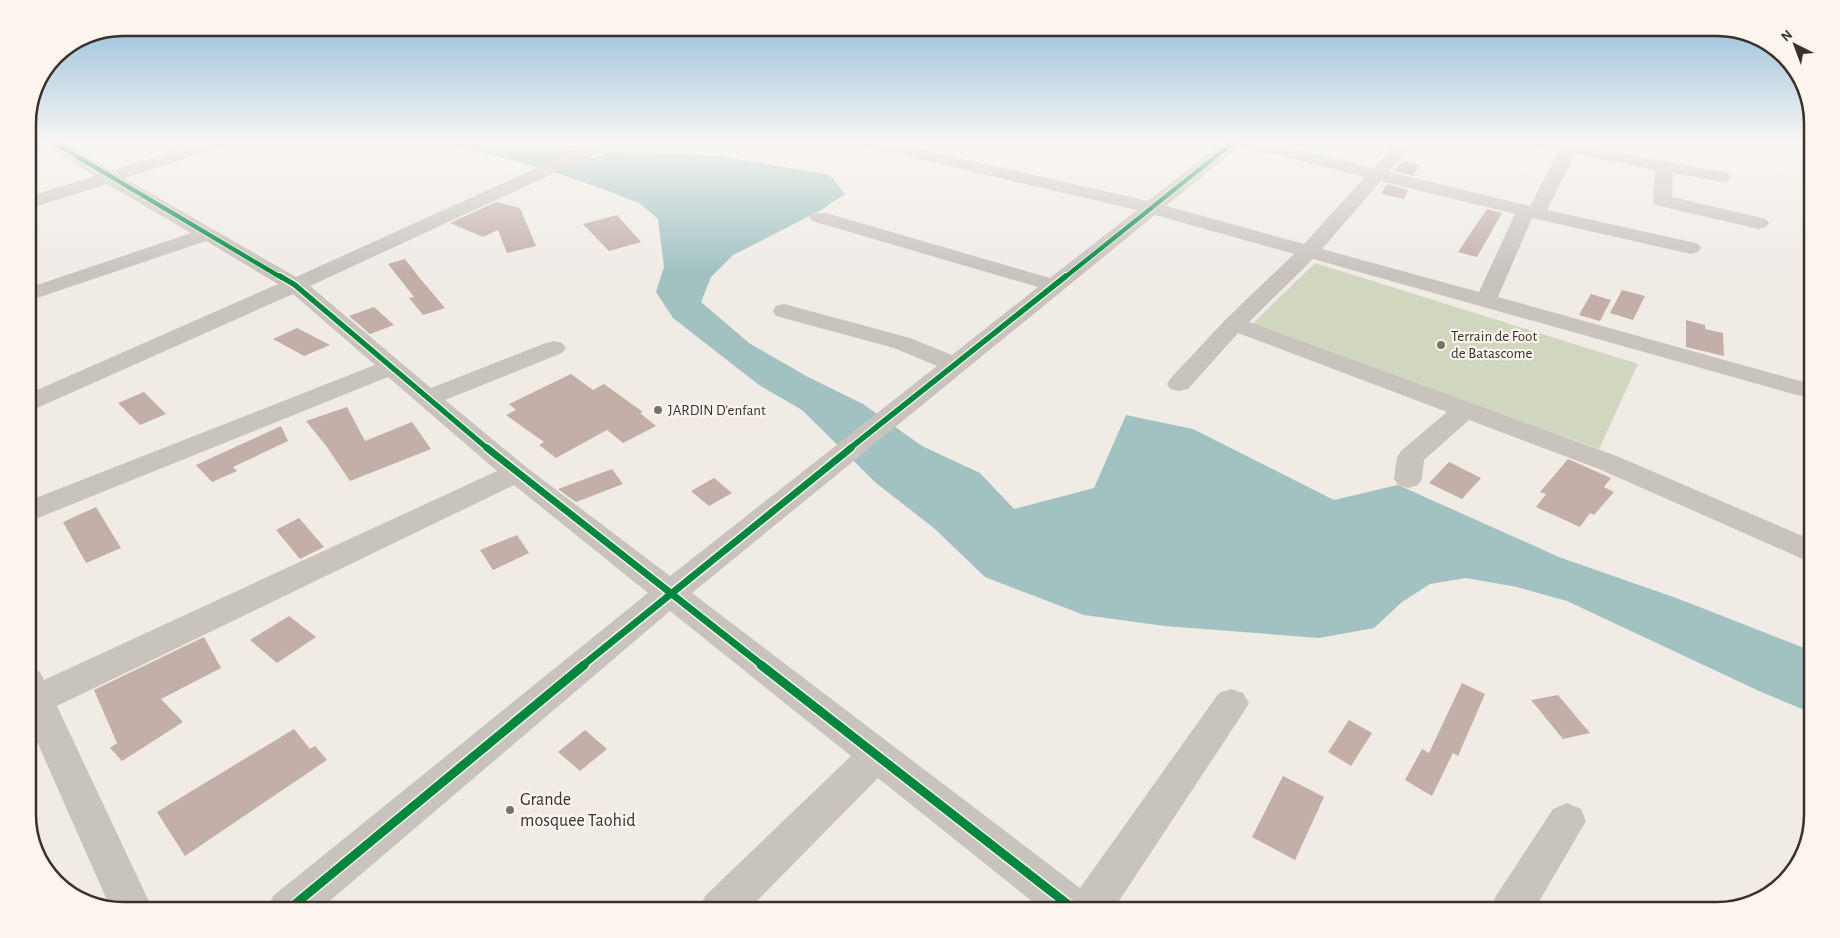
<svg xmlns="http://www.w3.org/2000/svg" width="1840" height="938" viewBox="0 0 1840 938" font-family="'Alegreya Sans',sans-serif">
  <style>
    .green { fill: #d1d6bf }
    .water { fill: #a1c2c1 }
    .building { fill: #c3afa7 }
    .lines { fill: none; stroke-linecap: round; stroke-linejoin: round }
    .minor { fill: #c9c3be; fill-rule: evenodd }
    .cycleway-far3-casing { stroke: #fbf5ee; stroke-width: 6 }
    .cycleway-far2-casing { stroke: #fbf5ee; stroke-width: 8 }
    .cycleway-far1-casing { stroke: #fbf5ee; stroke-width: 10 }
    .cycleway-casing { stroke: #fbf5ee; stroke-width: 12 }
    .cycleway-far3 { stroke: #00873e; stroke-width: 4.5 }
    .cycleway-far2 { stroke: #00873e; stroke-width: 5.5 }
    .cycleway-far1 { stroke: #00873e; stroke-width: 7 }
    .cycleway { stroke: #00873e; stroke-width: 9 }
    .poi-dot { fill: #7a716c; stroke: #fbf5ee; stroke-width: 2 }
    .labels { text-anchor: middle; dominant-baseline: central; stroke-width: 4.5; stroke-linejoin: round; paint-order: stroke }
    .poi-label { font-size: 15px; fill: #3b302b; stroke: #fbf5ee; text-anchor: start }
    .near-poi-label { font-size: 18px; fill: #3b302b; stroke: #fbf5ee; text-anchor: start }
    .rim { fill: none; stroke: #3b302b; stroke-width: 2.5 }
  </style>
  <rect width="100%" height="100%" fill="#f0ebe5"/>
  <path class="green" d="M1315 263 1638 364 1599 449 1251 325Z"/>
  <path class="water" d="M438 141H550L589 159 611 152 719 156 830 175 845 194 821 210 733 255 711 277 701 302 749 343 808 377 863 404 922 446 980 473 1014 509 1094 488 1126 415 1193 429 1334 500 1398 485 1559 557 1679 599 1812 651V713L1759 691 1567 601 1517 587 1466 578 1430 584 1402 602 1374 628 1319 638 1165 626 1084 615 985 577 935 529 876 483 802 410 759 385 673 318 656 292 664 267 658 219 639 203 605 190 549 170Z"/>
  <path class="building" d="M1405 161 1419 165 1414 176 1394 171 1398 165Z
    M1387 184 1408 190 1404 199 1381 194Z
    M496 202 520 208 536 246 507 253 498 230 483 237 450 223Z
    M1487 209 1502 213 1477 257 1458 252Z
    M617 215 641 242 609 251 583 224Z
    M405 259 418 276 445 308 423 315 409 298 414 297 388 264Z
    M1622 290 1645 296 1633 320 1610 313Z
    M1591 294 1611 300 1600 321 1579 315Z
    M374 307 394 325 370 334 349 316Z
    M1686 320 1705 325V329L1723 333 1724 356 1686 347Z
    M297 328 330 345 304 356 273 339Z
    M571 374 593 390 604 384 643 412 640 413 656 426 623 443 607 430 556 458 539 445 544 442 506 415 516 410 509 404Z
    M144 392 166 414 140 425 118 403Z
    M347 407 365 441 412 422 431 449 350 481 327 447 306 421Z
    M281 426 288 441 233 467 237 471 212 482 196 465Z
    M1568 459 1611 478 1604 487 1614 492 1594 515 1590 513 1580 527 1536 507 1546 494 1540 492Z
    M1449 462 1481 478 1462 499 1429 483Z
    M612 469 623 484 576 502 558 489Z
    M714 478 732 493 709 506 691 491Z
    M96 507 121 548 86 563 63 522Z
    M299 518 324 547 300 559 276 530Z
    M517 535 529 553 493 570 480 550Z
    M289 616 316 637 277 663 250 640Z
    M204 637 221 668 161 699 183 722 122 761 110 748 117 743 94 690Z
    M1462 683 1485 694 1458 756 1453 753 1432 796 1405 780 1422 749 1429 753Z
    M1558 695 1590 733 1563 739 1531 700Z
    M1349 720 1372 733 1351 766 1328 752Z
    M294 729 310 749 315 746 327 760 185 856 157 812Z
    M585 730 607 749 580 771 558 752Z
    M1283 776 1324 797 1295 860 1252 837Z"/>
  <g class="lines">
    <path class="minor" d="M39 141H62L111 171 206 141H230L228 145 124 178 296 277 596 141H617L615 145 310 286 431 388 546 343 554 341 562 343 566 348 562 353 445 400 526 467 670 576 937 366 894 348 776 316 773 311 776 306 784 304 910 338 952 355 1038 287 812 221 809 217 812 213H826L1050 278 1137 210 863 146 857 145 855 141H884L1148 201 1225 141H1260L1373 168 1398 141H1415L1389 172 1530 206 1559 151 1527 145 1525 141H1581L1580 145 1722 172 1728 173 1731 177 1728 181 1722 182 1673 173 1672 197 1766 219 1769 223 1766 227 1759 229 1655 205 1653 201 1655 170 1575 154 1547 210 1691 242 1698 244 1701 248 1698 252 1691 254 1532 218 1498 297 1811 384V394L1802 396 1793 394 1313 259 1249 322 1619 457 1812 540V563L1599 469 1469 420 1424 460 1422 479 1418 485 1408 488 1398 485 1394 479 1397 457 1401 451 1447 412 1238 333 1188 389 1179 391 1170 389 1167 384 1170 379 1226 319 1294 254 1155 215 692 593 1080 888 1219 693 1231 689 1243 693 1249 703 1243 713 1113 910H1043L878 778 748 910H699L705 896 851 756 670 611 319 910H267L273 896 648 593 514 485 57 706 153 910H123L110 907 28 721V668L40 672 44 680 497 471 388 377 28 522V501L375 365 293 294 37 408 28 411V394L278 284 206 241 28 301V288L191 233 107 184 28 209V197L95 176 50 148 28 154V144ZM1240 146 1365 177 1304 244 1166 206ZM1381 181 1515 214 1479 292 1322 249Z
      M1567 803 1581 809 1586 821 1534 910H1490L1496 896 1553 809Z"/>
    <defs>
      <path id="cycleway-far3" d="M51 141 282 278
        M1064 278 1235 141"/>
      <path id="cycleway-far2" d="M280 276 295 285 488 449
        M849 449 1066 276"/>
      <path id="cycleway-far1" d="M487 448 763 666
        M582 666 851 448"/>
      <path id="cycleway" d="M761 665 1075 910
        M288 910 584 665"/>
    </defs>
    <use href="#cycleway-far3" class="cycleway-far3-casing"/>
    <use href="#cycleway-far2" class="cycleway-far2-casing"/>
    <use href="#cycleway-far1" class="cycleway-far1-casing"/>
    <use href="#cycleway" class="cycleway-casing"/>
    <use href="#cycleway-far3" class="cycleway-far3"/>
    <use href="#cycleway-far2" class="cycleway-far2"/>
    <use href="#cycleway-far1" class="cycleway-far1"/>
    <use href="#cycleway" class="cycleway"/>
  </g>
  <linearGradient id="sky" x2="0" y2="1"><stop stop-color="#8bbad8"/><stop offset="0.52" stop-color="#f8f6f3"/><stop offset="1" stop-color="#f8f6f3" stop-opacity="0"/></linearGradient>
  <rect width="1840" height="272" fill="url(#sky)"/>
  <g class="poi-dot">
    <circle cx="1441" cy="345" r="5"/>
    <circle cx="658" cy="410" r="5"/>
    <circle cx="510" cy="810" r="5"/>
  </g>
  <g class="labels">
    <g class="poi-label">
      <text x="1451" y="336">Terrain de Foot<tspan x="1451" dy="17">de Batascome</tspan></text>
      <text x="668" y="410">JARDIN D'enfant</text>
    </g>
    <g class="near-poi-label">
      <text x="520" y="800">Grande<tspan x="520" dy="21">mosquee Taohid</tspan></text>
    </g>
  </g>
  <path d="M0 0H1840V938H0ZM123 36H1717A87 87 0 0 1 1804 123V815A87 87 0 0 1 1717 902H123A87 87 0 0 1 36 815V123A87 87 0 0 1 123 36Z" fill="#fbf5ee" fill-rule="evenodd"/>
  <path class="rim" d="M123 36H1717A87 87 0 0 1 1804 123V815A87 87 0 0 1 1717 902H123A87 87 0 0 1 36 815V123A87 87 0 0 1 123 36Z"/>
  <g transform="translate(1795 45) rotate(318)" stroke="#fbf5ee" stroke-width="4" paint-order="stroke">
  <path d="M0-4L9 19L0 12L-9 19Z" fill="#3b302b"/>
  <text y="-8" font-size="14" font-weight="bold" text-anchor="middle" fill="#3b302b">N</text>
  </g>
</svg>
